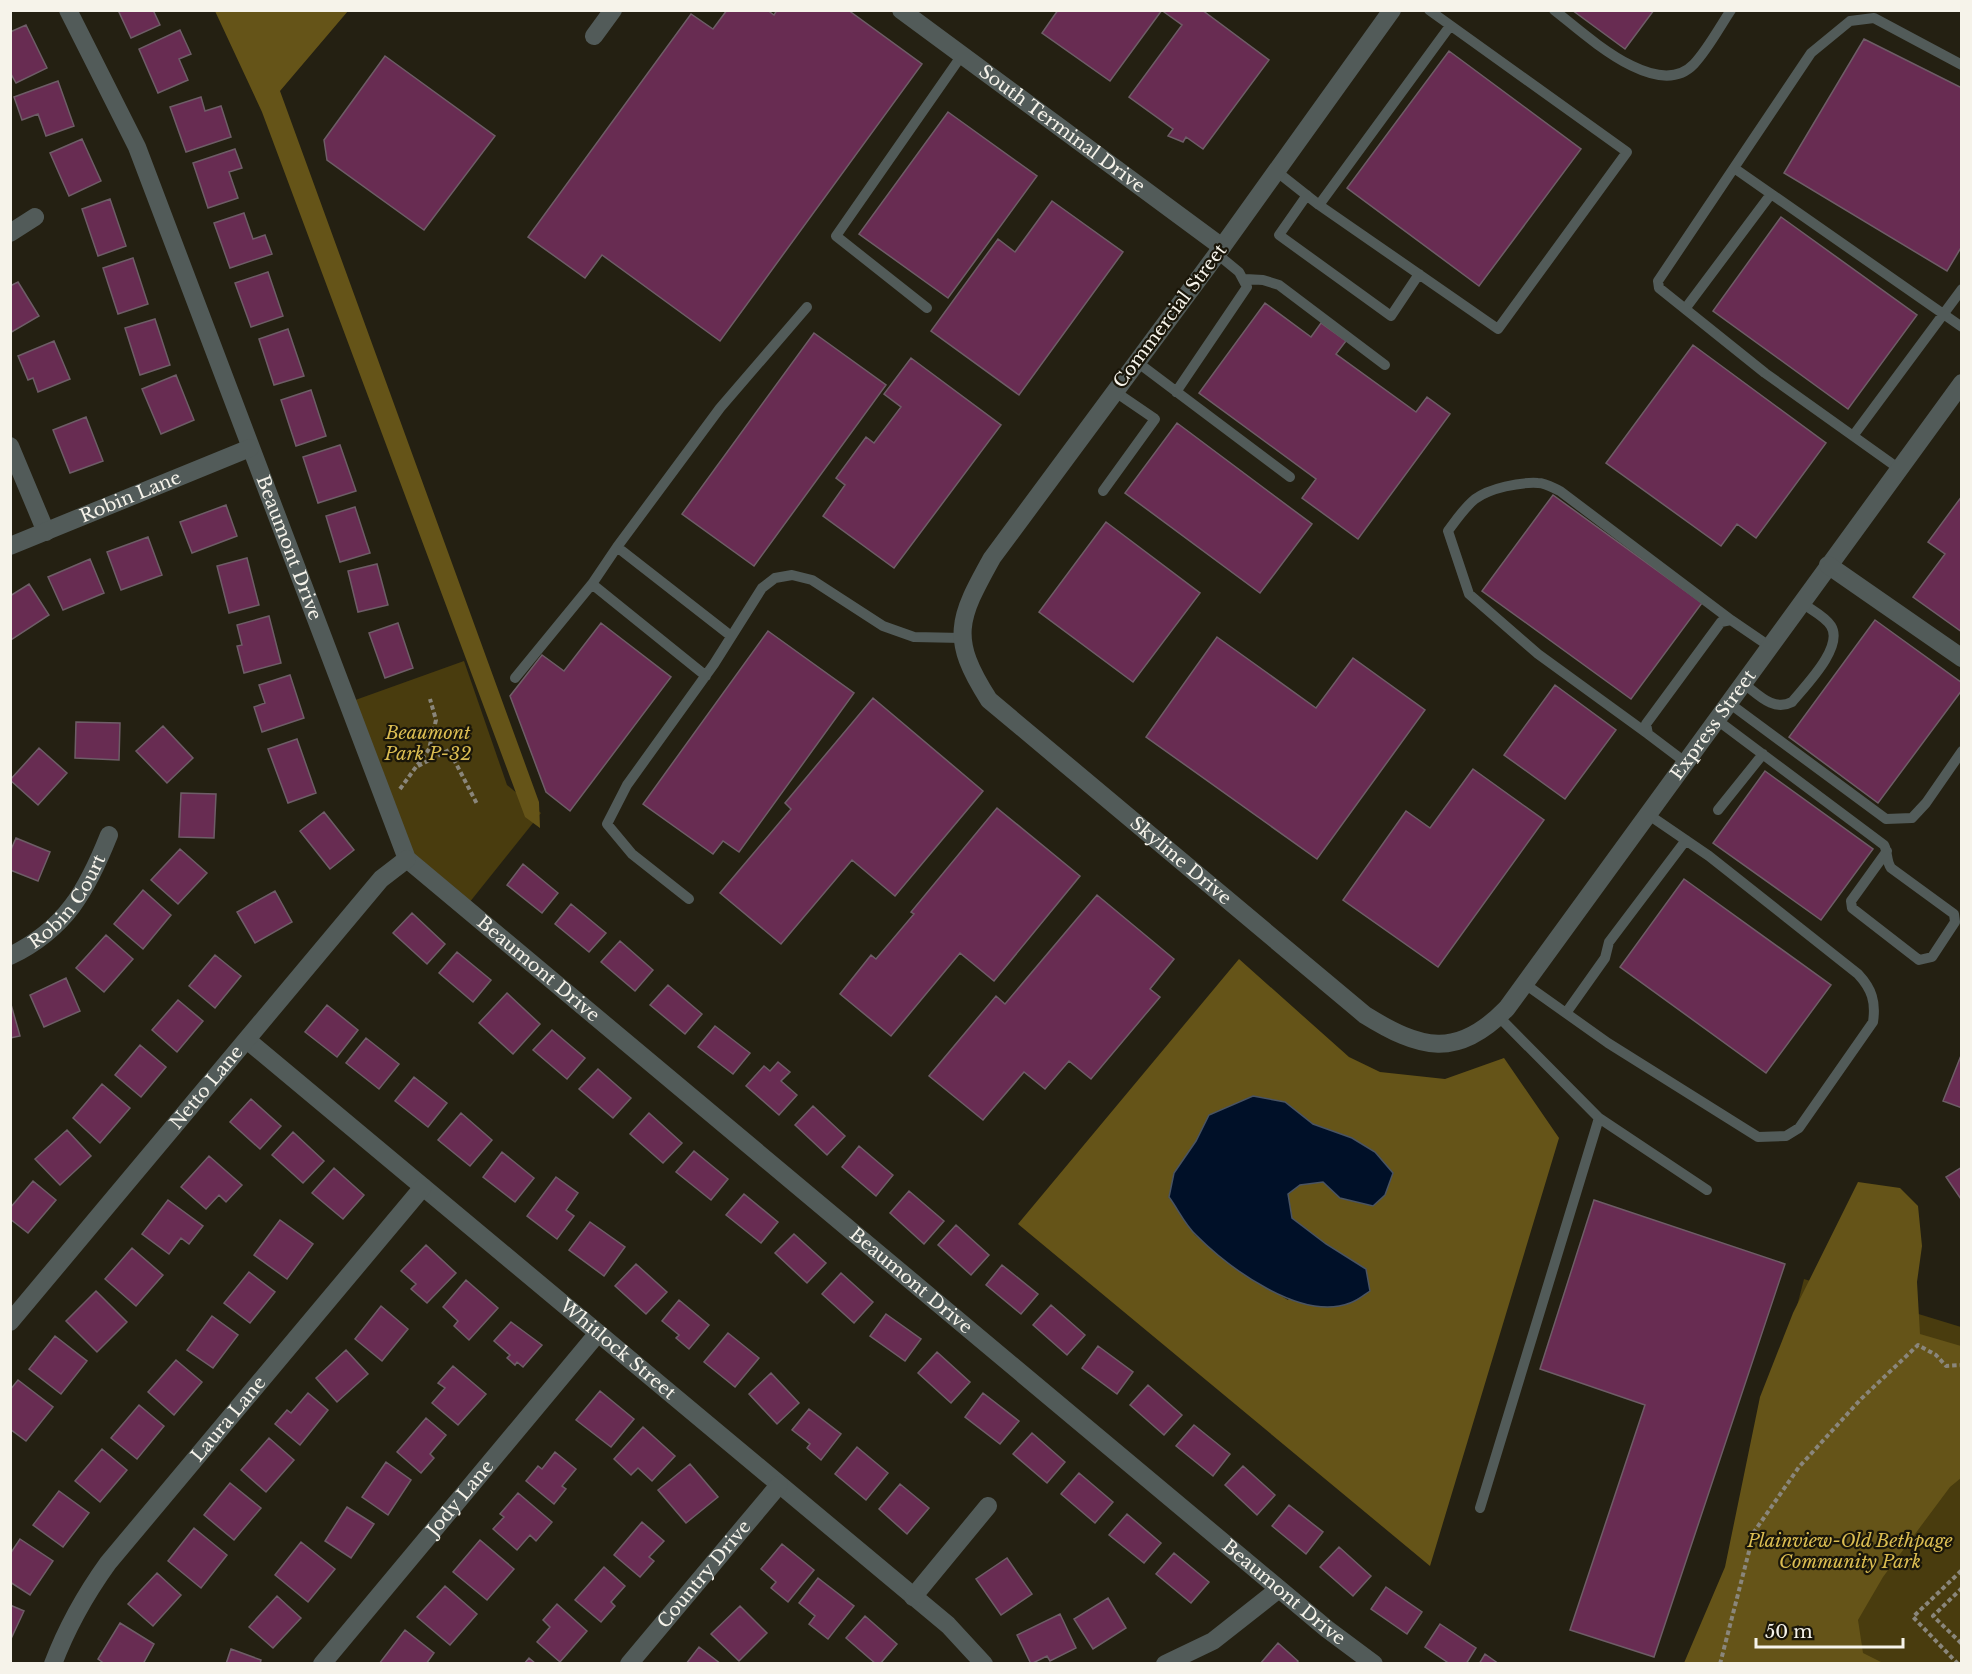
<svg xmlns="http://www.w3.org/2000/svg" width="1972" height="1674" viewBox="0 0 1972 1674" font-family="'Libre Baskerville',serif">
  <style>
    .green { fill: #493c0e }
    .forest { fill: #655418; fill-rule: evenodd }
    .water { fill: #001028; stroke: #4a5462; stroke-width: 1.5 }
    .building { fill: #682c52; stroke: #6e5d67; stroke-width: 1.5 }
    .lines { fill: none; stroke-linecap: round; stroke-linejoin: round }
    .path { stroke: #8a867b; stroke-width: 4; stroke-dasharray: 4.5 3; stroke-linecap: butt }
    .lane { stroke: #525b59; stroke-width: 10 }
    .street { stroke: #525b59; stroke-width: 18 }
    .labels { text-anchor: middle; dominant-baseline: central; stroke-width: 4.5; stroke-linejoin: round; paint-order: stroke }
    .street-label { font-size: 18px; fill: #f6f3ea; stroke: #1a1609 }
    .park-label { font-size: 18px; font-style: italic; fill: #dbbd52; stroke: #1a1609 }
  </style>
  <rect width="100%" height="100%" fill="#242012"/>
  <path class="green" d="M464 661 507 785 541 813 465 908 407 859 347 703Z
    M1804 1279 1961 1327V1663L1705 1664Z"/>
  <path class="forest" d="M215 11H348L280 91 539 802 540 828 525 817 262 112Z
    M1239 959 1349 1057 1380 1072 1445 1079 1504 1058 1559 1138 1430 1566 1018 1224ZM1285 1102 1313 1124 1352 1138 1340 1198 1323 1182 1300 1185 1288 1194 1292 1218 1326 1244 1288 1300 1241 1272 1195 1235 1169 1197 1174 1173 1196 1141 1209 1115Z
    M1858 1182 1900 1188 1918 1206 1922 1246 1917 1282 1920 1334 1961 1346V1478L1950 1487 1883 1577 1858 1620 1863 1653 1883 1663H1684L1725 1567 1760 1397 1793 1313Z"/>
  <path class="water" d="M1253 1096 1285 1102 1313 1124 1352 1138 1375 1152 1393 1173 1385 1195 1373 1206 1340 1198 1323 1182 1300 1185 1288 1194 1292 1218 1326 1244 1366 1269 1370 1291C1364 1295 1357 1301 1350 1303 1301 1322 1229 1268 1196 1235 1185 1225 1178 1209 1169 1197L1174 1173 1196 1141 1209 1115Z"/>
  <path class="building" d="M118 10H153L160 25 131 38Z
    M727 10H767L774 15 777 10H848L922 64 720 341 602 255 585 278 528 237 691 14 713 29Z
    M1058 10H1162L1110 81 1042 33Z
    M1166 10H1202L1269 60 1203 149 1186 137 1183 142 1168 136 1173 129 1129 97 1182 25 1164 12Z
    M1572 10H1654L1625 49Z
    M26 25 47 68 16 83 10 72V32Z
    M180 30 191 54 179 59 188 80 158 93 139 49Z
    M1864 39 1962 88V246L1947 271 1784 173Z
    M1449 51 1581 149 1479 286 1347 188Z
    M385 56 495 136 424 230 327 160 324 140Z
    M58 81 74 126 46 136 38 114 22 120 14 97Z
    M201 97 205 111 221 106 231 137 186 152 170 107Z
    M948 112 1037 176 948 298 859 234Z
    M82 139 101 181 69 196 50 153Z
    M235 149 242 168 229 172 238 198 208 208 193 163Z
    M110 199 126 246 98 256 82 209Z
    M1052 201 1123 252 1019 395 931 331 998 239 1015 252Z
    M244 213 253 239 265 235 272 254 230 268 214 223Z
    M1781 217 1917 315 1848 409 1713 311Z
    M133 258 148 304 118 314 103 268Z
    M268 272 283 316 251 327 235 283Z
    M18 282 39 316 10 333V286Z
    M1265 303 1311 337 1321 323 1346 341 1336 354 1416 412 1427 397 1450 414 1358 539 1302 498 1316 479 1199 393Z
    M155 319 170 365 140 375 125 328Z
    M288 329 304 376 274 385 259 339Z
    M814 333 886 385 754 566 682 514Z
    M54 341 70 379 38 392 33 378 28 380 18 356Z
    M1693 345 1826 443 1756 538 1737 524 1721 546 1606 463Z
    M911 358 1001 425 894 568 823 516 845 485 836 478 866 437 874 443 901 407 884 394Z
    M176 375 194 420 161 434 142 389Z
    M311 390 326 436 296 446 281 400Z
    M86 417 103 461 70 473 53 430Z
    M1177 423 1312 524 1260 593 1125 493Z
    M340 445 356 491 318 503 303 457Z
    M1553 495 1702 603 1631 699 1482 591Z
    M1962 496V632L1913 597 1945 554 1928 542Z
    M226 505 237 536 192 553 180 522Z
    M355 507 370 553 340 562 326 516Z
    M1106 522 1200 593 1133 682 1039 612Z
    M148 537 162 575 121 590 107 552Z
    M247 558 259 605 229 613 217 566Z
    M90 559 104 593 63 610 48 577Z
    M377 564 388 605 358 612 348 571Z
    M29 584 49 615 11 640 10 596Z
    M269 616 281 663 244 673 237 646 242 645 237 625Z
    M1875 620 1962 683V690L1878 803 1789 737Z
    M398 623 413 668 385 678 369 633Z
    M601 623 671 677 570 811 546 792 510 696 542 655 564 671Z
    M768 631 854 693 739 852 723 841 713 854 643 804Z
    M1217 637 1316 708 1353 658 1425 710 1317 859 1146 737Z
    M290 675 304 718 262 732 254 707 265 703 259 685Z
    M1555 685 1616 730 1565 799 1504 755Z
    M873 698 983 791 895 896 852 860 781 944 720 893 791 809 785 803Z
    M76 722 120 723 119 760 75 758Z
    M163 726 193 758 167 783 136 751Z
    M297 739 316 793 288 803 268 749Z
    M39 748 67 773 38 805 10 780Z
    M1473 769 1544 820 1438 967 1343 900 1406 811 1430 828Z
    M1765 771 1873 849 1821 920 1713 843Z
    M181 793 216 794 214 838 179 837Z
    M997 808 1080 876 994 981 960 953 891 1036 840 994 871 955 876 959 914 914 911 912Z
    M324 812 354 850 330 869 300 831Z
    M16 838 50 852 38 881 10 870V852Z
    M180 849 207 873 178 904 151 880Z
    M523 864 558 893 542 913 507 885Z
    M1684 879 1831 985 1766 1073 1620 967Z
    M143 890 171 915 143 949 114 924Z
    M275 891 292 922 255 943 237 912Z
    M1097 895 1174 959 1150 989 1160 997 1091 1079 1069 1061 1045 1089 1024 1072 983 1120 929 1076 996 996 1005 1004Z
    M571 904 606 933 589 952 555 924Z
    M412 913 445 944 427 964 393 933Z
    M106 935 133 959 104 992 76 968Z
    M620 941 653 970 635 991 601 962Z
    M457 952 491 980 473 1002 439 973Z
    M215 955 241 976 215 1008 189 986Z
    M66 978 80 1011 44 1027 30 995Z
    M668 985 702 1014 685 1034 650 1005Z
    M507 993 540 1024 513 1054 479 1023Z
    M178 1000 203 1021 177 1052 152 1030Z
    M10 1001 20 1036 10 1038Z
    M327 1005 358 1030 337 1057 305 1032Z
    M715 1026 750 1053 733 1074 698 1047Z
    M552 1030 585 1058 567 1079 533 1050Z
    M366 1038 399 1064 379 1089 346 1063Z
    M140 1045 166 1067 141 1097 115 1075Z
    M1962 1053V1108L1943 1101Z
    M778 1062 790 1072 781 1081 797 1095 779 1115 746 1086 764 1066 770 1071Z
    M598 1069 631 1098 613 1118 579 1089Z
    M414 1077 447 1103 428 1127 395 1101Z
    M102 1084 130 1108 100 1143 73 1118Z
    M251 1099 281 1126 260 1149 230 1122Z
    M813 1106 845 1136 827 1155 795 1125Z
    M461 1113 492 1140 470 1166 438 1140Z
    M649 1113 682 1143 663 1163 630 1134Z
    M67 1130 91 1156 60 1185 35 1159Z
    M293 1132 324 1161 303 1183 272 1155Z
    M859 1146 893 1175 876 1196 842 1167Z
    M694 1151 728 1179 711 1200 676 1172Z
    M502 1152 534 1178 515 1202 483 1177Z
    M209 1156 242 1185 226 1202 219 1195 206 1209 181 1187Z
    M1962 1167V1198L1961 1199 1946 1177Z
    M334 1168 364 1195 343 1219 312 1193Z
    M556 1177 578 1193 566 1210 574 1216 557 1239 527 1216Z
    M33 1181 56 1200 28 1233 10 1219V1208Z
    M909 1191 944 1221 924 1244 890 1213Z
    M744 1194 778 1222 761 1243 726 1215Z
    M168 1200 203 1226 189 1244 181 1238 169 1254 142 1234Z
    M1594 1200 1785 1264 1654 1657 1570 1630 1645 1405 1540 1369Z
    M280 1220 313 1244 287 1279 254 1255Z
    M590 1222 625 1247 604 1276 569 1250Z
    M956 1225 989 1255 971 1275 938 1245Z
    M794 1234 826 1263 807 1283 775 1253Z
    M426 1245 456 1273 427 1303 411 1289 416 1284 401 1271Z
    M132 1248 163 1275 136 1306 105 1279Z
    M636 1264 667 1292 646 1314 615 1286Z
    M1002 1265 1038 1294 1021 1314 986 1285Z
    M249 1272 275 1292 250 1323 224 1303Z
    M841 1273 873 1302 854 1323 822 1294Z
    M466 1280 498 1308 469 1340 454 1326 458 1321 443 1307Z
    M96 1291 127 1322 97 1352 66 1321Z
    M679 1300 709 1325 689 1349 676 1338 679 1335 662 1321Z
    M1051 1305 1085 1335 1067 1355 1033 1325Z
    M381 1306 408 1329 382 1361 355 1339Z
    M886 1314 921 1339 905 1361 870 1336Z
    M212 1316 238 1335 213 1368 187 1350Z
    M511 1322 542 1345 523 1367 517 1362 515 1365 507 1358 510 1355 494 1341Z
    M728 1333 759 1358 735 1387 704 1362Z
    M55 1336 87 1361 61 1394 29 1369Z
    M1098 1346 1133 1372 1117 1394 1082 1368Z
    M346 1350 368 1374 337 1402 316 1378Z
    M937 1352 970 1382 951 1403 918 1373Z
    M176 1360 202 1382 174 1415 148 1392Z
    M453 1366 486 1394 458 1425 432 1403 445 1388 438 1383Z
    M771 1373 799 1403 777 1424 749 1394Z
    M18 1380 53 1407 26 1441 10 1429V1390Z
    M1148 1385 1182 1415 1164 1435 1130 1405Z
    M600 1391 634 1419 611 1447 576 1420Z
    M308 1393 328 1410 300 1445 275 1424 287 1410 291 1413Z
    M983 1393 1019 1421 1000 1444 965 1417Z
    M139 1405 164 1426 137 1459 111 1438Z
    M809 1409 841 1434 821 1460 807 1448 810 1444 792 1430Z
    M426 1418 446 1435 430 1454 434 1458 421 1473 397 1452Z
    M1194 1425 1230 1454 1213 1476 1176 1446Z
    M643 1427 675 1456 652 1481 638 1468 631 1475 614 1459Z
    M1032 1433 1065 1462 1047 1483 1013 1454Z
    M269 1438 294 1460 266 1492 241 1470Z
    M857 1447 888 1473 866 1500 835 1474Z
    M102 1449 127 1470 100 1502 75 1481Z
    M555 1452 576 1469 562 1486 566 1489 554 1504 526 1481 538 1466 542 1469Z
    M386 1462 411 1480 388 1515 362 1497Z
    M690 1464 718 1497 686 1523 658 1490Z
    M1243 1466 1275 1495 1257 1515 1225 1485Z
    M1079 1473 1113 1502 1095 1523 1061 1494Z
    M230 1483 261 1508 234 1540 204 1515Z
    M900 1484 929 1508 907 1534 879 1509Z
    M59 1491 89 1513 63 1547 33 1525Z
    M518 1493 552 1522 536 1541 530 1535 517 1550 493 1529 504 1517 500 1514Z
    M1289 1505 1323 1532 1306 1554 1272 1526Z
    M347 1507 374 1524 351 1558 325 1541Z
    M1127 1514 1161 1543 1144 1563 1109 1535Z
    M642 1522 664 1541 649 1557 654 1561 640 1577 614 1555Z
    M194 1528 227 1555 201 1588 168 1561Z
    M20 1539 53 1561 30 1595 10 1582V1554Z
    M480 1540 514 1569 487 1600 453 1572Z
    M301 1542 335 1569 308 1602 275 1575Z
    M782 1544 814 1570 788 1602 771 1588 776 1582 761 1569Z
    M1339 1547 1371 1576 1353 1596 1320 1567Z
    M1174 1553 1209 1582 1191 1603 1156 1574Z
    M1007 1558 1032 1594 1001 1615 976 1579Z
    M604 1567 625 1586 611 1602 615 1606 601 1622 575 1600Z
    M157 1573 181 1595 153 1626 128 1604Z
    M818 1578 854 1606 828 1639 809 1624 815 1616 799 1603Z
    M445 1586 477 1614 450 1645 417 1617Z
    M1386 1587 1422 1612 1407 1634 1371 1609Z
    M277 1596 301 1618 273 1648 249 1627Z
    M1108 1598 1126 1628 1093 1649 1074 1619Z
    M557 1604 587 1631 560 1662 537 1642 550 1627 543 1620Z
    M10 1605 24 1611 10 1641Z
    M740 1606 767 1633 739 1661 711 1634Z
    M1060 1614 1076 1648 1050 1661 1047 1656 1031 1664 1017 1635Z
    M865 1616 897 1644 880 1664H876L846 1638Z
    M120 1623 154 1644 143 1664H105L98 1659Z
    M1440 1624 1476 1648 1466 1664H1450L1425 1647Z
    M405 1630 434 1653 426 1664H379Z
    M1278 1643 1298 1661 1296 1664H1260Z
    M699 1647 721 1664H686Z
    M231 1649 261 1660 260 1664H226Z
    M1485 1654 1499 1664H1479Z
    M529 1658 536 1664H524Z"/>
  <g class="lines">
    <path class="path" d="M418 766 449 750 477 804
      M400 789 429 749 436 720 430 699
      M1962 1588 1933 1616 1962 1644
      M1720 1664 1754 1532 1799 1467 1861 1399 1918 1345 1936 1355 1946 1366 1962 1365
      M1958 1664 1913 1617 1962 1570"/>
    <path class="lane" d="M1554 10C1584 33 1657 103 1694 64 1708 49 1719 28 1731 10
      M1734 168 1962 327
      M1276 171 1319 205 1498 329 1627 152 1429 10
      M1307 195 1279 235 1391 316 1419 274
      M1319 205 1450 26
      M1245 279 1263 280 1279 285 1385 365
      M927 308 836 236 962 55
      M1685 309 1771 194
      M1137 362 1290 477
      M1176 392 1247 287 1239 272 1217 254
      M1853 436 1962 289
      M1898 468 1765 373 1659 288 1658 281 1811 53 1850 21 1874 18 1962 65
      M1103 491 1155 419 1114 391
      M592 584 706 676
      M731 636 617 547 720 408 807 307
      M515 678 592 584 617 547
      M1743 683C1758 694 1773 712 1792 702 1806 685 1844 647 1831 626 1825 616 1809 609 1801 602
      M1729 703 1886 819 1912 818 1926 803 1962 751
      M1717 720 1884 845C1888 852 1886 861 1891 868L1954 914 1955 922 1932 957 1919 960 1852 908 1851 901 1887 851
      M1648 734 1538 654 1469 594 1448 531C1456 520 1464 508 1475 499 1490 488 1520 482 1538 483 1546 483 1553 488 1560 491L1731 620
      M1685 762 1648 734 1646 724 1721 622 1731 620 1769 646
      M1718 810 1763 754
      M689 899 632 854 607 824 627 785 714 664 762 588 775 578 792 575 812 580 883 626 914 637 962 638
      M1525 984 1608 1043 1758 1137 1786 1136 1799 1128 1873 1022C1876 1002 1872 989 1858 974L1709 856 1649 815
      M1566 1013 1605 958 1609 942 1686 840
      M1599 1118 1707 1190
      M1480 1508 1599 1118 1499 1017"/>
    <g class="street">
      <path id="s1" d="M68 10 137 147 407 859 1327 1629 1374 1664"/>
      <path id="s2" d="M901 10 1222 247"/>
      <path id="s3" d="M1392 10 1217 254 992 558C958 619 949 638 989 700L1365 1015C1420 1049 1457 1060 1507 1008L1962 383"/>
      <path d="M594 36 613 10"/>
      <path d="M10 233 35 217"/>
      <path d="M10 446 46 532"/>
      <path id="s4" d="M10 546 250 448"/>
      <path d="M1828 565 1962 658"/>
      <path id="s5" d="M10 956C66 929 87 890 109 835"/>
      <path id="s6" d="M247 1040 948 1625 984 1664"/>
      <path id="s7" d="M10 1322 381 879 407 859"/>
      <path d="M913 1597 988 1506"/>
      <path id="s8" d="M53 1664C67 1627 85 1595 108 1563L423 1187"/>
      <path id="s9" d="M322 1664 598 1333"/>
      <path id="s10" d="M629 1664 779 1485"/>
      <path d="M1165 1664 1213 1641 1279 1589"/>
    </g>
  </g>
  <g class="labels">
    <g class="street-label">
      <text stroke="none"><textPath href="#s2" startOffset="200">South Terminal Drive</textPath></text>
      <text transform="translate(1170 316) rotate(-53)">Commercial Street</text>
      <text stroke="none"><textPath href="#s4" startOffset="130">Robin Lane</textPath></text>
      <text stroke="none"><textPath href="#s1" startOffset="582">Beaumont Drive</textPath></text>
      <text stroke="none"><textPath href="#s3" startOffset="1833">Express Street</textPath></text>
      <text stroke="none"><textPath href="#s3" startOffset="1083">Skyline Drive</textPath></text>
      <text stroke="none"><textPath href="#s5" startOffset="81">Robin Court</textPath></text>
      <text stroke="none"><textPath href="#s1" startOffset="1086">Beaumont Drive</textPath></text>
      <text stroke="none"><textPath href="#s7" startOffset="306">Netto Lane</textPath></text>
      <text stroke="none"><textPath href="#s1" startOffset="1572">Beaumont Drive</textPath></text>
      <text stroke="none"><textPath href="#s6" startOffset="483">Whitlock Street</textPath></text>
      <text stroke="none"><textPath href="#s8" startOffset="303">Laura Lane</textPath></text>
      <text stroke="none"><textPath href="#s9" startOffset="216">Jody Lane</textPath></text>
      <text stroke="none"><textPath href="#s10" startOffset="117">Country Drive</textPath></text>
      <text stroke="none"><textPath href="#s1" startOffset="2058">Beaumont Drive</textPath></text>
    </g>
    <g class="park-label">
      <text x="428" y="733">Beaumont<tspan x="428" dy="21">Park P-32</tspan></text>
      <text x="1850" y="1541">Plainview-Old Bethpage<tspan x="1850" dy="21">Community Park</tspan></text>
    </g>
  </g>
  <rect width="1972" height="1674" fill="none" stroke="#f6f3ea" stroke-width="24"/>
  <path d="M1756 1638v9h147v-9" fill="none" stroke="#f6f3ea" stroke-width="3"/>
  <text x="1765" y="1638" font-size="18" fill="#f6f3ea" stroke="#1a1609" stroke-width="4.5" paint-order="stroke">50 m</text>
</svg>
